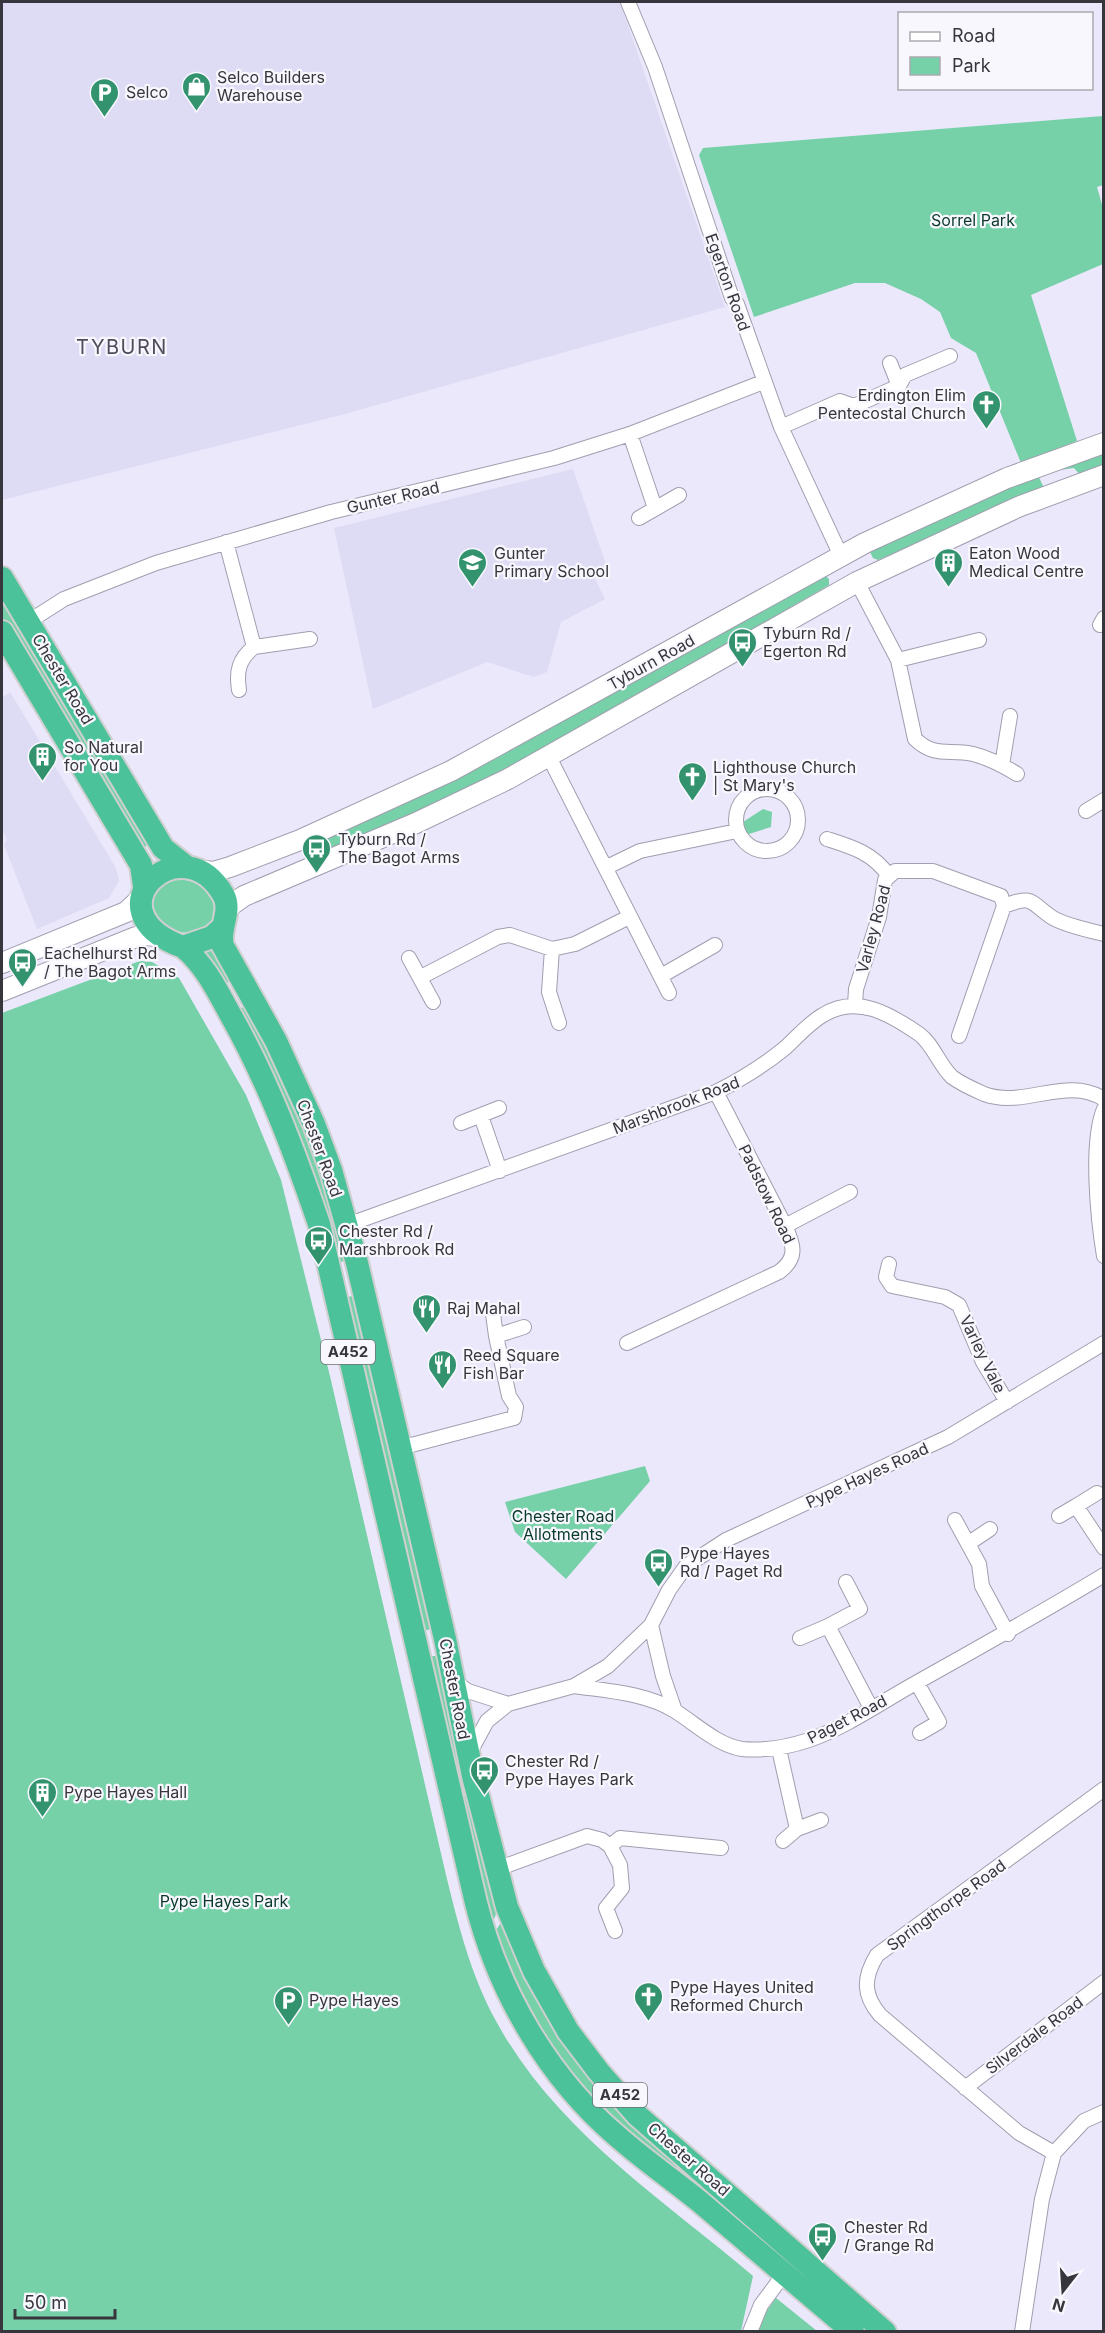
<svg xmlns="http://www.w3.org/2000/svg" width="1105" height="2333" font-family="Inter,sans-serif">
  <rect width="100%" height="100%" fill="#eae8fa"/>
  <!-- built -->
  <path fill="#dedbf4" d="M2,2H620L725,307L341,415L2,500Z
    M573,469L608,570L594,577L605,599L561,622L547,672L534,677L487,662L373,709L334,528Z
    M10,692L116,868L119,881L109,898L37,929L4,845L7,839L2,830V698Z"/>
  <!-- green -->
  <path fill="#76d0a8" d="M1103,116V185L1097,187L1103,208V264L1031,295L1077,441L1021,463L976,353L951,338L940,312L921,299L885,283H855L754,317L699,155L703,148Z
    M1103,449V468L1081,476L1074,468L1060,470L1057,468Z
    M1037,473L1044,488L878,560L873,558L870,552L872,545Z
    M824,574L829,579V585C661,682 494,785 313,858L309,857L306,847Z
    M2,592L151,843L140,850L2,623Z
    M763,809L772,812L771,827L749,834L744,831L743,822Z
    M180,879C193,881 205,885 211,898C231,937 159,950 150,900L163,882Z
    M214,941L233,979L221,986L198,952Z
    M140,961L152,962L179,978L246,1095L281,1180L329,1372L446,1875C458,1924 471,1976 496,2021C555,2130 661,2198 753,2276L741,2331H2V1013Z
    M248,1005L300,1107L348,1260L337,1263L237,1010Z
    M357,1295L434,1628L420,1632L343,1298Z
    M645,1466L650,1481L566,1579L515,1532L505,1502Z
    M431,1656H439L465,1770L453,1773L426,1661Z
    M469,1795L499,1906L493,1922L488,1923L459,1797Z
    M503,1919L535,1993L680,2163L674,2172L618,2127L549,2046L528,2013L494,1934Z
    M776,2298L817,2331L758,2332L765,2313Z"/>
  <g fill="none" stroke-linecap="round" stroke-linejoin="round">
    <defs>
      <path id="minor" d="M628,2L655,67L732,298L737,304L781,427L841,556
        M899,386L905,375L950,356
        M781,427L840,401L854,406L899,386L890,363
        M630,434L655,508
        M639,518L679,495
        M226,542L254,647L310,639
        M857,582L898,660L915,739C936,759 950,748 973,754C989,758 1004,766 1017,774
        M28,622L64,599L156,563L331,512L554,458L630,434L763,382
        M1100,625L1104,618
        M898,660L979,640
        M239,690C236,671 239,659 254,647
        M548,755L669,993
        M1002,765L1010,716
        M736 820a31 31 0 1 1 62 0a31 31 0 1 1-62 0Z
        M1086,811L1104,800
        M827,839C852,847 873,853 888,875
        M607,867L640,851L737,831
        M1004,906C1033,895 1029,901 1050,916C1060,924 1091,931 1104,934
        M409,958L433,1002
        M661,976L715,945
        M421,977L498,937L510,935L552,949
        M855,1005L856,989L879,917L885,880L895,871H933L1001,896L1004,906
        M559,1023L549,992L552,949L575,944L629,917
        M959,1036L1004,906
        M1104,1109C1090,1143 1098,1220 1104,1256
        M481,1116L500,1171
        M461,1123L499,1108
        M347,1225L716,1092C742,1079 763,1066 785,1048C797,1037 809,1023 823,1015C857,994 890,1014 919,1034C933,1044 939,1065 952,1077C960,1083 975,1090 984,1094C1025,1109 1066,1075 1104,1099
        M785,1226L850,1192
        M889,1264L886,1277L892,1286L945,1297L959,1305L983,1362L1007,1402
        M493,1314L496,1336
        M627,1343L779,1272C798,1258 794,1245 785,1226L716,1092
        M400,1448L514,1418L516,1407L509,1396L496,1336L524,1327
        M1076,1506L1097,1493
        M1059,1516L1076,1506L1104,1548
        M955,1520L979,1564L982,1586L1008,1634
        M969,1543L990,1529
        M651,1625L663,1676L675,1711
        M828,1626L860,1609L846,1582
        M800,1638L828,1626L871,1708
        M455,1682L468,1691L508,1704
        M917,1683L939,1722L920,1733
        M574,1686C608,1691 646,1693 675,1711C696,1724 717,1745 742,1749C765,1751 788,1747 809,1740C846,1727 880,1703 914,1684C978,1648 1041,1613 1104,1575
        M779,1749L797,1829L821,1820
        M468,1756L487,1721L508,1704L574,1686L608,1666L651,1625L669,1590L686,1566L726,1540L948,1437L1104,1343
        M783,1841L797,1829
        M610,1846L620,1865L622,1888L606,1908L615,1931
        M497,1869L587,1836L602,1840L610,1846L620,1838L721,1848
        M965,2088L1104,1982
        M1054,2153L1019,2133L880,2015C863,1995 863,1978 877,1955L1104,1789
        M750,2332L761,2305L784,2274
        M1022,2332L1042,2199L1054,2153L1084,2121L1104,2112"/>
      <path id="secondary" d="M197,870L213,872L230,867L300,840L451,771L865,543L1007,478L1104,443
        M227,908L244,896L416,823L508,779L857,582L1018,507L1104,475
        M2,963L126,912L141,898
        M2,991L136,937L148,935L161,937"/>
      <path id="trunk" d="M2,578L163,848L187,867
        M2,632L141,865L144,886
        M222,928L212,937L183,947C85,911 183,821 224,896C232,912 218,929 223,946L276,1041L314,1124L331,1170L357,1263L445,1639L473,1776L507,1907L534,1971L568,2031L599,2072L637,2115L885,2332
        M183,947C204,964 217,990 230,1014C268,1081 294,1151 319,1224L476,1903C498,1991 548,2078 618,2137C644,2160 673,2180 700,2202C751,2245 802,2289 853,2332"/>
    </defs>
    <!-- minor casing -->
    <use href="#minor" stroke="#a09eaf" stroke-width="16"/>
    <!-- secondary casing -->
    <use href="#secondary" stroke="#a09eaf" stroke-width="22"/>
    <!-- trunk casing -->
    <use href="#trunk" stroke="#cfcfd0" stroke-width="26"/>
    <!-- minor -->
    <use href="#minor" stroke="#fff" stroke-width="14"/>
    <!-- secondary -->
    <use href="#secondary" stroke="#fff" stroke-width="20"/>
    <!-- trunk -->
    <use href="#trunk" stroke="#4cc29a" stroke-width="22"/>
  </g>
  <!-- icons -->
  <defs>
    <symbol id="shop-pin" viewBox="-11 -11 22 30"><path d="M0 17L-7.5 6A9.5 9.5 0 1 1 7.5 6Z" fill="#32936e" stroke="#f8f7fe"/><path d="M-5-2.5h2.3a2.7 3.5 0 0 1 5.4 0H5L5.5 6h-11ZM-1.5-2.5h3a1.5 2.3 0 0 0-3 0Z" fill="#fff"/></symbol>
    <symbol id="parking-pin" viewBox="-11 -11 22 30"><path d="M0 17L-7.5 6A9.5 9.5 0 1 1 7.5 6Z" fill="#32936e" stroke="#f8f7fe"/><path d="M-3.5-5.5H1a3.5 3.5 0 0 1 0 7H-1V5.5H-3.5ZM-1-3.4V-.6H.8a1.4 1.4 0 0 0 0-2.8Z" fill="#fff"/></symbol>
    <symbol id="church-pin" viewBox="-11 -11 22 30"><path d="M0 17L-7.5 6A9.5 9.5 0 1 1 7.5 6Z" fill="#32936e" stroke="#f8f7fe"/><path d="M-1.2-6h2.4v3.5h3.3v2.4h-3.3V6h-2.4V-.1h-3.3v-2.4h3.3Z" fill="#fff"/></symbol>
    <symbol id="school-pin" viewBox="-11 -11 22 30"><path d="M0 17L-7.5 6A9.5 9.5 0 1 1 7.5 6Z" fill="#32936e" stroke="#f8f7fe"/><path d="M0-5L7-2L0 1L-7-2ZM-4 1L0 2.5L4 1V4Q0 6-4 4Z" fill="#fff"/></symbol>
    <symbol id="building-pin" viewBox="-11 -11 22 30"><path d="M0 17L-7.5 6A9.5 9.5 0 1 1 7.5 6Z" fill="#32936e" stroke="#f8f7fe"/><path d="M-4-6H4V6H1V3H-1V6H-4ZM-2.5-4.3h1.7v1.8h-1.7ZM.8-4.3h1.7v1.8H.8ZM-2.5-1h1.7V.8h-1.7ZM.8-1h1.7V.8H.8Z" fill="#fff"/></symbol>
    <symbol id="bus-pin" viewBox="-11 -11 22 30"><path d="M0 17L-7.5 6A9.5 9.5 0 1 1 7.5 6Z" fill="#32936e" stroke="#f8f7fe"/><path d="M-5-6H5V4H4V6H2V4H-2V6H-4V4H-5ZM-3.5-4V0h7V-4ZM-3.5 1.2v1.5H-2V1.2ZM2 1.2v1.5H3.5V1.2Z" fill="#fff"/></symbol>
    <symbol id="restaurant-pin" viewBox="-11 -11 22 30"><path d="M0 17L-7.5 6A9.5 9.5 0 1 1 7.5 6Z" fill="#32936e" stroke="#f8f7fe"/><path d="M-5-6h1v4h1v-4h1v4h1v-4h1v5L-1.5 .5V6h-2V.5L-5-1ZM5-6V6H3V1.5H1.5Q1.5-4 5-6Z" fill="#fff"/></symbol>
  </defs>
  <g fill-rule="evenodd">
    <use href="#shop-pin" x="180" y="70" width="33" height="45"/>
    <use href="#parking-pin" x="88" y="76" width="33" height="45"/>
    <use href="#church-pin" x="970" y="388" width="33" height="45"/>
    <use href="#school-pin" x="456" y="546" width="33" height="45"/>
    <use href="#building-pin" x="932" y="546" width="33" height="45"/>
    <use href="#bus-pin" x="726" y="626" width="33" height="45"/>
    <use href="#building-pin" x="26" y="740" width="33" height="45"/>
    <use href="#church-pin" x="676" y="760" width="33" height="45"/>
    <use href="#bus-pin" x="300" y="832" width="33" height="45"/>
    <use href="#bus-pin" x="6" y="946" width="33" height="45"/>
    <use href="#bus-pin" x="302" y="1224" width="33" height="45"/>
    <use href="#restaurant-pin" x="410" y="1292" width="33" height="45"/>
    <use href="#restaurant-pin" x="426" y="1348" width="33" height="45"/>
    <use href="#bus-pin" x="642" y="1546" width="33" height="45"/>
    <use href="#bus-pin" x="468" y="1754" width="33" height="45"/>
    <use href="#building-pin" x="26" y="1776" width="33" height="45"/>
    <use href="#church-pin" x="632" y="1980" width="33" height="45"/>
    <use href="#parking-pin" x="272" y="1984" width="33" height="45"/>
    <use href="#bus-pin" x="806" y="2220" width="33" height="45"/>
  </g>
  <g text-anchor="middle" stroke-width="4.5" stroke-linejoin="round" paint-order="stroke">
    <!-- shield labels -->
    <g fill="#f8f7fe" stroke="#717076" stroke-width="1.5">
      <rect x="321" y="1340" width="54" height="24" rx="4.5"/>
      <rect x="593" y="2083" width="54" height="24" rx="4.5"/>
    </g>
    <g font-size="15" font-weight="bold" fill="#37363c">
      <text x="348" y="1357">A452</text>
      <text x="620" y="2100">A452</text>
    </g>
    <!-- poi labels -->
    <g font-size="16" fill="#37363c" stroke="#f8f7fe" text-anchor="start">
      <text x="217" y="83">Selco Builders<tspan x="217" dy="18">Warehouse</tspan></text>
      <text x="126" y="98">Selco</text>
      <text x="966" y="401" text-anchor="end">Erdington Elim<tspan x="966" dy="18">Pentecostal Church</tspan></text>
      <text x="494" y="559">Gunter<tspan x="494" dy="18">Primary School</tspan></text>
      <text x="969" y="559">Eaton Wood<tspan x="969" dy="18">Medical Centre</tspan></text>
      <text x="763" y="639">Tyburn Rd /<tspan x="763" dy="18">Egerton Rd</tspan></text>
      <text x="64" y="753">So Natural<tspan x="64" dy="18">for You</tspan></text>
      <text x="713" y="773">Lighthouse Church<tspan x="713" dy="18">| St Mary's</tspan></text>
      <text x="338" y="845">Tyburn Rd /<tspan x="338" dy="18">The Bagot Arms</tspan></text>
      <text x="44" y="959">Eachelhurst Rd<tspan x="44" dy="18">/ The Bagot Arms</tspan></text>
      <text x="339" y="1237">Chester Rd /<tspan x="339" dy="18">Marshbrook Rd</tspan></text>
      <text x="447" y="1314">Raj Mahal</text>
      <text x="463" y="1361">Reed Square<tspan x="463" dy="18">Fish Bar</tspan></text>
      <text x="680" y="1559">Pype Hayes<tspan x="680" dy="18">Rd / Paget Rd</tspan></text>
      <text x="505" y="1767">Chester Rd /<tspan x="505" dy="18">Pype Hayes Park</tspan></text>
      <text x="64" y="1798">Pype Hayes Hall</text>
      <text x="670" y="1993">Pype Hayes United<tspan x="670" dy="18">Reformed Church</tspan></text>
      <text x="309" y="2006">Pype Hayes</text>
      <text x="844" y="2233">Chester Rd<tspan x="844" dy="18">/ Grange Rd</tspan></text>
    </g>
    <!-- park labels -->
    <g font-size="16" fill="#093928" stroke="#f8f7fe">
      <text x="973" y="226">Sorrel Park</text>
      <text x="563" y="1522">Chester Road<tspan x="563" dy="18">Allotments</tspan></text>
      <text x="224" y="1907">Pype Hayes Park</text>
    </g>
    <!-- street labels -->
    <g font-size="16" fill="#37363c" stroke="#f8f7fe">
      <text transform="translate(728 282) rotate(70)" y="6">Egerton Road</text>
      <text transform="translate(393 497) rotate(-13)" y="6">Gunter Road</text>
      <text transform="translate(651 662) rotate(-29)" y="6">Tyburn Road</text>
      <text transform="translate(63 679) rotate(59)" y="6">Chester Road</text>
      <text transform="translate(873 929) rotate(-75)" y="6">Varley Road</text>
      <text transform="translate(676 1105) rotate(-21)" y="6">Marshbrook Road</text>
      <text transform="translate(320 1148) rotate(70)" y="6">Chester Road</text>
      <text transform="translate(767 1194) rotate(64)" y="6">Padstow Road</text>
      <text transform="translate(983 1354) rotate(64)" y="6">Varley Vale</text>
      <text transform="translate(867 1475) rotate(-25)" y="6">Pype Hayes Road</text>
      <text transform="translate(455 1689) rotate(79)" y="6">Chester Road</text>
      <text transform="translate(847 1719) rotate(-27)" y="6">Paget Road</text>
      <text transform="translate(946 1905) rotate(-36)" y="6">Springthorpe Road</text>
      <text transform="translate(1034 2035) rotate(-37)" y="6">Silverdale Road</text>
      <text transform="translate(689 2159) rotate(41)" y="6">Chester Road</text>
    </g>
    <!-- quarter labels -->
    <g font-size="20" letter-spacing="1.5" fill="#4f4d5c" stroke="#f8f7fe">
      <text x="122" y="354">TYBURN</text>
    </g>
  </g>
  <!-- border -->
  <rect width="1105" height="2333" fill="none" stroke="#37363c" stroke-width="6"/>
  <!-- legend -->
  <rect x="898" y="12" width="195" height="78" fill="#f8f7fe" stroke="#abaab0" stroke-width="1.5"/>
  <rect x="910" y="32" width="30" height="9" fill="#ffffff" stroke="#abaab0" stroke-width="1.5"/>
  <text x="952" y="42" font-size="18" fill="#37363c">Road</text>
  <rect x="910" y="57" width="30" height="18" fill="#76d0a8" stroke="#abaab0" stroke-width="1.5"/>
  <text x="952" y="72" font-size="18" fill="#37363c">Park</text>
  <!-- north arrow -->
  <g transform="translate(1063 2291) rotate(197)" stroke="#f8f7fe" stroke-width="4.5" paint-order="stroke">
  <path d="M0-4.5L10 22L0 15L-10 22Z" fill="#37363c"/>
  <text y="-9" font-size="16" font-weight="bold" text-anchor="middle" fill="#37363c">N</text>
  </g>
  <!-- scale -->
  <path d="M15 2309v9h100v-9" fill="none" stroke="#37363c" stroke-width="3"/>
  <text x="24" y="2309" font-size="18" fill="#37363c" stroke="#f8f7fe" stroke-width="4.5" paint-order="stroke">50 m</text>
</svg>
